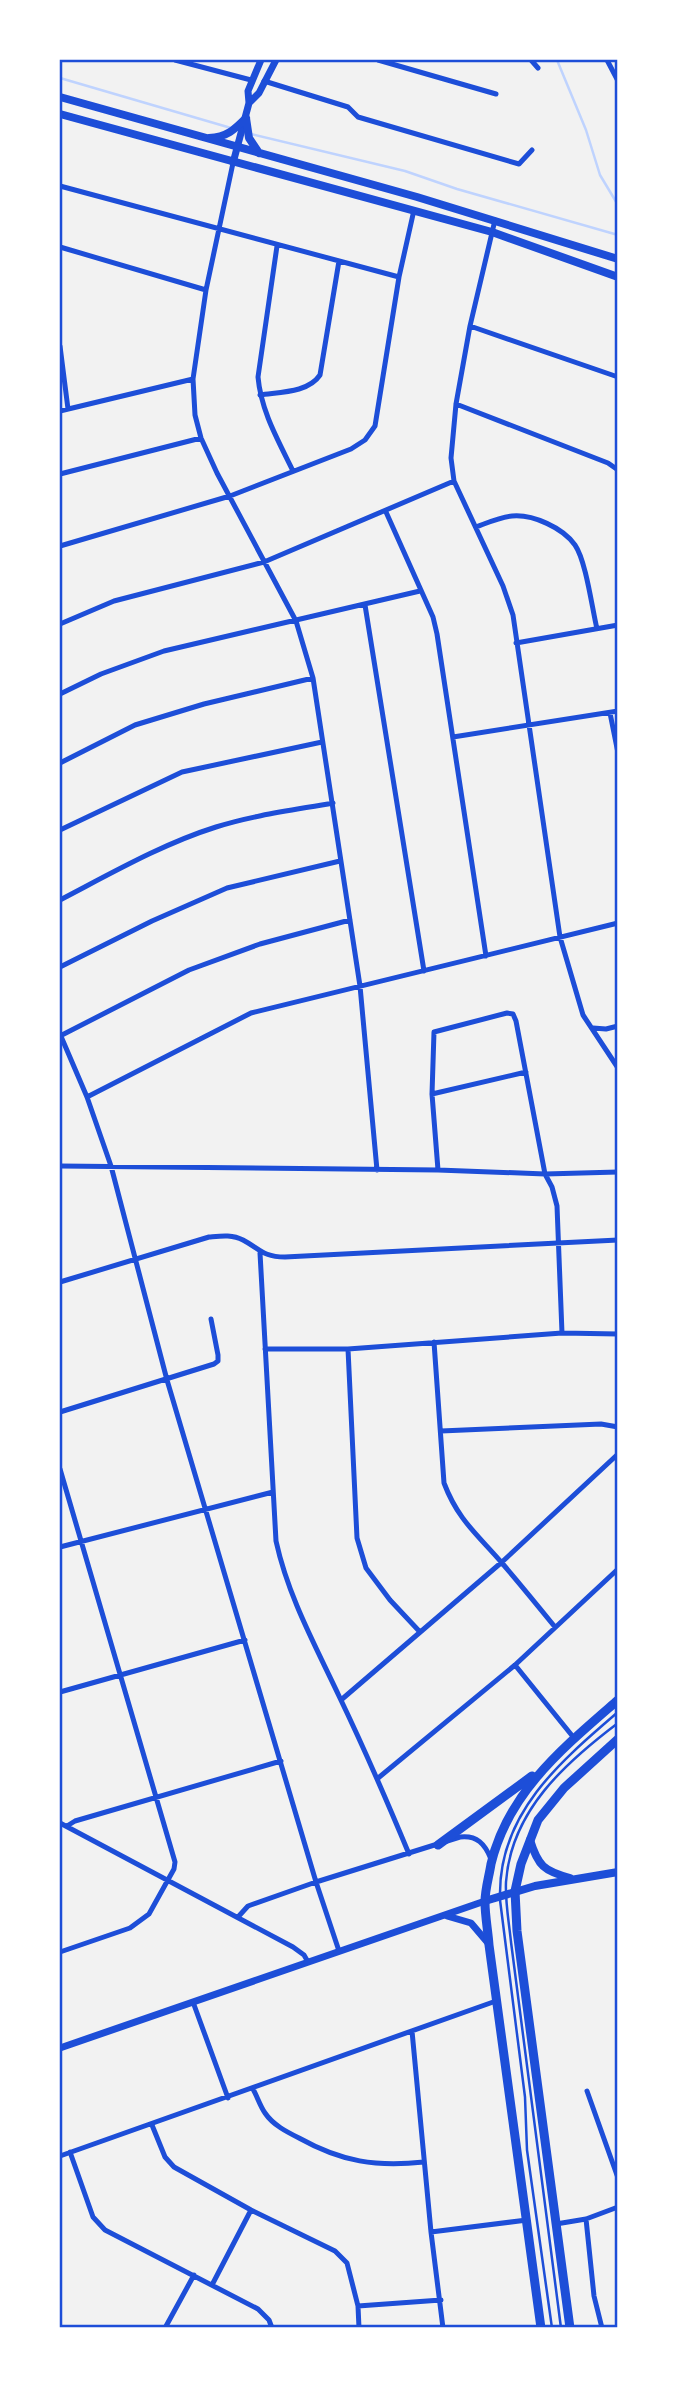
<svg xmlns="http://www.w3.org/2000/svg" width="677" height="2387" font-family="'Sofia Sans Condensed',sans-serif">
  <rect width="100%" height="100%" fill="#f2f2f2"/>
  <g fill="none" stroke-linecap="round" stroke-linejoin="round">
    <!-- stream -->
    <path stroke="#bfd3fe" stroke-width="2.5" d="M557,60L586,130L600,175L618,205
      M60,78L231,128
      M251,134L405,171L457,189L618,235"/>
    <!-- service -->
    <path stroke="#1d4ed8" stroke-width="2.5" d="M500,1893C500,1812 561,1761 618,1712
      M500,1900L525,2097L527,2150L552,2328
      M561,2328L511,1942C509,1922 505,1902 506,1882C511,1811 565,1763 618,1723"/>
    <!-- minor -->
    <path stroke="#1d4ed8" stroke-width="5" d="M175,60L251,80
      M378,60L496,94
      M531,60L538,68
      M607,60L618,81
      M264,81L348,107L358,117L519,164L532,150
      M233,163L206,290L193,379L195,415L201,438L217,473L296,621L313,678L360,986L377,1170
      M60,186L399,277
      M495,220L470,326L456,404L451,458L454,481L503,586L513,615L560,937L583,1015L618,1068
      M277,246L258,377C261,411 278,440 293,471
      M60,247L206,290
      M470,326L618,377
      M60,346L68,409
      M260,395C279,392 308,393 320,375L339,261
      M456,404L608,463L618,470
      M60,411L193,379
      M60,474L201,438
      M386,512L433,617L437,634L486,956
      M476,527C487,523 500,517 512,516C533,514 563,528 575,545C586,561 592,608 597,629
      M60,546L230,496L351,449L365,440L375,426L399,277L414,210
      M365,605L424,971
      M60,624L114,601L264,562L454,481
      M516,643L618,625
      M60,694L101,674L164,651L420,591
      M610,713L618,753
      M453,737L618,711
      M60,763L135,725L204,704L313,678
      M60,830L182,772L322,742
      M60,900C110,874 162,844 216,827C254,815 294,810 333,803
      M60,967L152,921L227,888L340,861
      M593,1028L606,1029L618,1026
      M60,1034L87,1097L111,1166L167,1380L316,1882L339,1951
      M60,1036L189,970L260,944L350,920
      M432,1094L526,1072
      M87,1097L251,1013L618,923
      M60,1166L438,1170L545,1174L618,1172
      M438,1170L432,1094L434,1032L507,1013L513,1014L516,1021L545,1174L552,1187L557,1206L562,1333
      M260,1253L276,1541C288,1596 315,1645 339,1696C364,1748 387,1801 409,1854
      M60,1282L209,1237C220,1236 232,1234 243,1240C260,1249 263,1257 285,1257L618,1240
      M434,1342L444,1483C458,1520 477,1534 502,1563C520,1584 538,1606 555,1627
      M265,1349H348L562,1333L618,1334
      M348,1349L357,1538L366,1568L390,1600L420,1632
      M60,1412L214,1364L218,1361V1355L211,1319
      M441,1431L601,1424L618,1427
      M60,1469L175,1862L174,1869L149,1914L130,1928L60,1952
      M60,1547L273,1492
      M515,1665L574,1738
      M60,1692L245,1640
      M341,1700L502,1562L618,1454
      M377,1779L515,1665L618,1569
      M60,1823L293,1947L304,1955L308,1962
      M67,1826L75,1821L281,1761
      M238,1917L248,1906L316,1882L460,1837C477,1835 485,1844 491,1859
      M193,2002L228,2098
      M412,2031L431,2232L443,2328
      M253,2089C257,2096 260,2106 265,2113C273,2125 287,2132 299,2138C342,2162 376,2167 424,2162
      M587,2091L618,2178
      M152,2125L165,2157L174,2167L251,2210L335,2251L347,2263L358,2306L359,2328
      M70,2152L93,2217L105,2230L258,2309L269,2320L272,2328
      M60,2156L496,2001
      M586,2219L594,2296L602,2328
      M556,2224L586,2219L618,2207
      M431,2232L527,2220
      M212,2285L251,2210
      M358,2306L441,2300
      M165,2328L194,2275"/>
    <!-- tertiary -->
    <path stroke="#1d4ed8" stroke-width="7" d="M249,103L259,93L276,60
      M233,163L249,103L248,91L261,60
      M447,1916L471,1923L488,1943
      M60,2048L485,1901"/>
    <!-- secondary -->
    <path stroke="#1d4ed8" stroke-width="8" d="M60,97L417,197L618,259
      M60,114L492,232L618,277
      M246,118L249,138L259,153
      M209,138C227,137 234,130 246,118
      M530,1840C538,1866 544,1871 570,1878
      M485,1901L535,1886L618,1872"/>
    <!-- primary -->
    <path stroke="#1d4ed8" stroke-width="9" d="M438,1845L532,1776
      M541,2328L489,1945C488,1931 485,1916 485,1902C485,1889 489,1877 491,1864C508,1792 564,1747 618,1700
      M570,2328L517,1931L515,1891L521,1864L538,1820L564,1788L618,1739"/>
  </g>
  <!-- border -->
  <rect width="677" height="2387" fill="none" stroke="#ffffff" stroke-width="122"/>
  <rect x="61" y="61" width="555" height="2265" fill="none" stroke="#1d4ed8" stroke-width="2.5"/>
</svg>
